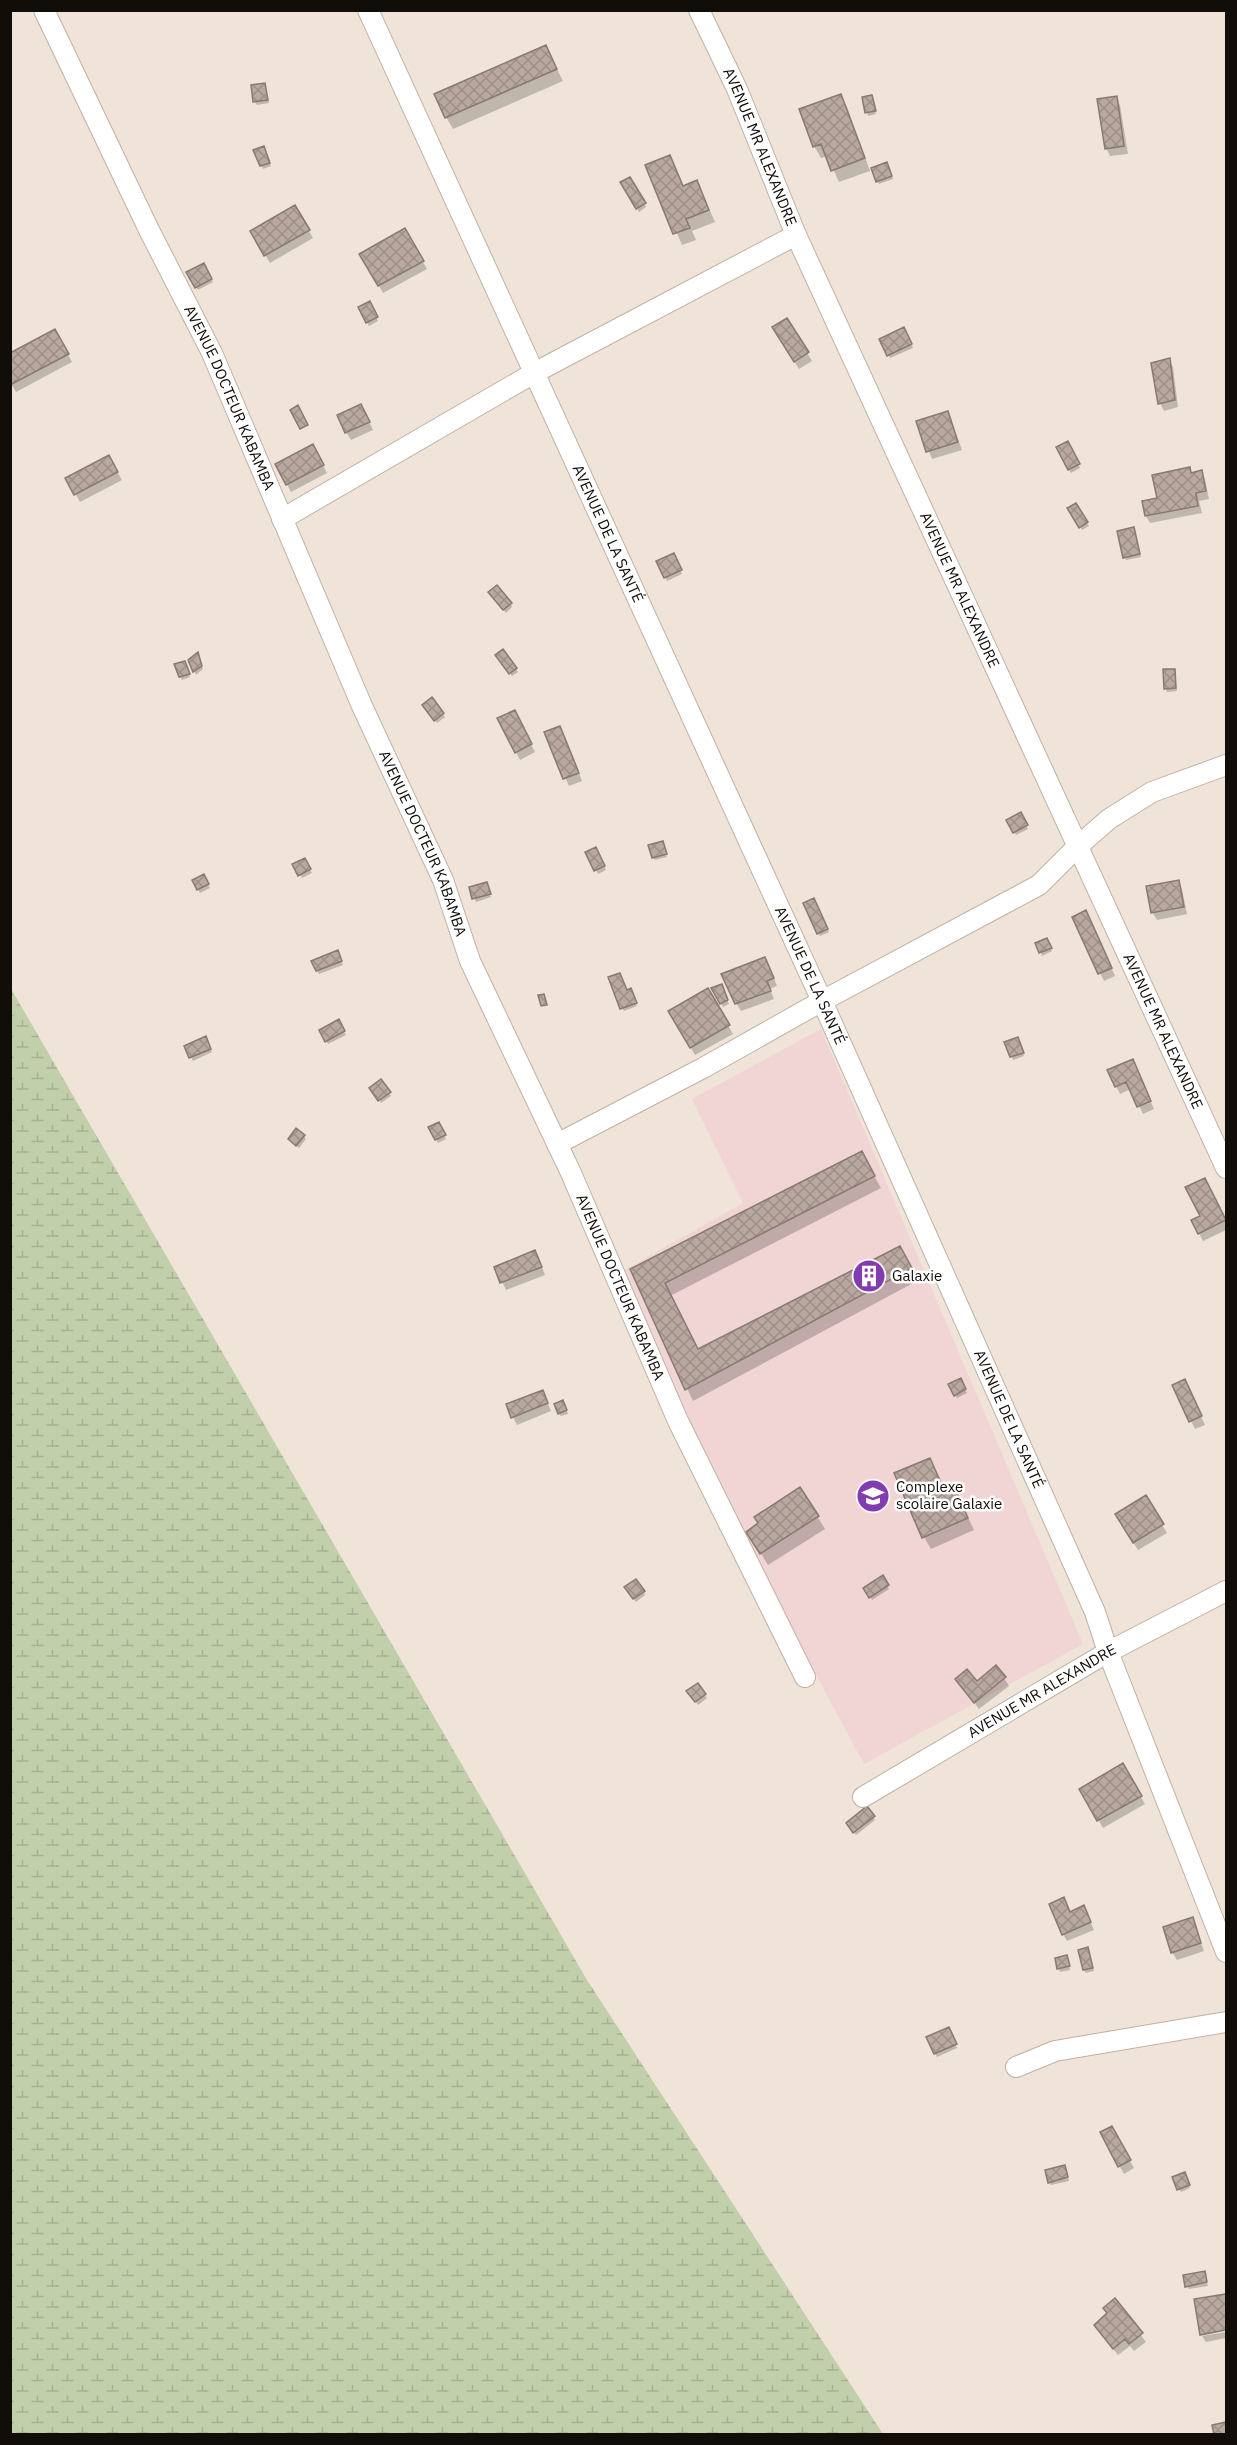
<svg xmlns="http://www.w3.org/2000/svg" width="1237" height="2445" font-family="'IBM Plex Sans',sans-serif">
  <defs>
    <pattern id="wetland-marsh" width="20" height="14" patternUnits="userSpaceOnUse" patternTransform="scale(1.5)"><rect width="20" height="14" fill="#c1d0ab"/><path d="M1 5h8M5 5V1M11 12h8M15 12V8" fill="none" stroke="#a5b192"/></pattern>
    <pattern id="building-cross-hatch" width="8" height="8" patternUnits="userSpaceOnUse" patternTransform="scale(1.5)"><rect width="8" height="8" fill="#b8a8a0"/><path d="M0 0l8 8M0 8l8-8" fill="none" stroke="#9d8f88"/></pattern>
  </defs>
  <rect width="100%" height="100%" fill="#efe4d7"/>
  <!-- education -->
  <path fill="#f0d5d4" d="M821,1029L1083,1644L864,1764L779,1606L672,1386L624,1270L743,1203L692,1099Z"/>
  <!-- wetland -->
  <path fill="url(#wetland-marsh)" d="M10,987L587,1980L883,2434H11Z"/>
  <!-- shadow -->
  <path fill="#0003" d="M546,47L563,81L453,129L446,117Z
    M265,85L269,103L257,105L255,102Z
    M840,95L847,107L870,171L839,182L827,156L821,158L814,146Z
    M1116,98L1120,105L1128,154L1110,156L1106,148Z
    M873,100L876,114L868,116L867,112Z
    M255,151L265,152L271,166L263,169Z
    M670,156L684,187L697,182L715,222L692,231L696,240L682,245L647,165Z
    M889,167L893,179L879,184L877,181Z
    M630,179L646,207L639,212L622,183Z
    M295,207L313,238L270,263L252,232Z
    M405,230L427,269L383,293L361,254Z
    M203,265L213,282L198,290L188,272Z
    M369,303L378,321L369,326L360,308Z
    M787,320L812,361L799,369L774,328Z
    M904,329L913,348L890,358L881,340Z
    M55,331L72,362L16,392L10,382Z
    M1169,360L1173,367L1178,407L1164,411L1160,403Z
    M365,413L373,430L351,440L346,432Z
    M948,413L962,450L932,459L918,422Z
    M1068,443L1080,468L1071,473L1058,448Z
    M313,446L327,473L291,492L277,465Z
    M109,457L122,480L80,502L67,478Z
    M1190,469L1193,474L1201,472L1205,480L1209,499L1199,501L1202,513L1150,523L1146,516L1159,499Z
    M1076,505L1089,526L1082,530L1069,508Z
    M1135,532L1141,557L1126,560L1125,557Z
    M673,555L682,574L667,581L658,562Z
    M492,596L511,604L512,607L506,613Z
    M198,655L203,669L196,675L190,661Z
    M499,658L516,668L518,672L512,676Z
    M186,666L190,677L182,680L180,677Z
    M1174,670L1177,691L1167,692L1165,688Z
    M432,699L445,717L437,723L425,708Z
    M518,719L535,752L520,760L516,752Z
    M546,733L564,735L582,781L569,786Z
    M1020,814L1028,829L1016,835L1008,820Z
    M664,846L667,857L655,860L653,857Z
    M595,849L606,870L598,874L587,853Z
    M304,860L312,873L302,878L294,865Z
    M204,876L210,888L200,893L194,881Z
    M1178,881L1182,889L1187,914L1157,920L1152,912Z
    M488,887L491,897L476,902L471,888Z
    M815,903L829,932L820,936L818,933Z
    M1074,918L1090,920L1115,976L1104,981Z
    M1047,940L1052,951L1042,956L1041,952Z
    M339,956L343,965L319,974L317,971Z
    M769,966L777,986L770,989L774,999L741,1011L736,1003Z
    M713,989H723L729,1004L723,1007Z
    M708,990L733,1034L695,1055L670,1011Z
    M627,991L632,993L637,1006L624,1011L622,1008Z
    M338,1021L346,1035L328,1044L321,1031Z
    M207,1041L212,1052L193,1061L186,1047Z
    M1019,1042L1024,1056L1013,1060L1006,1043Z
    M1136,1068L1154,1109L1143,1114L1131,1089L1120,1094L1116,1086Z
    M371,1088L389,1093L391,1096L381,1103Z
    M438,1124L446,1139L438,1143L430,1128Z
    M304,1136L306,1139L299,1148L289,1139Z
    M868,1165L881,1188L670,1296L698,1350L907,1260L917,1281L693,1401L632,1270Z
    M1209,1187L1226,1223V1230L1203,1241L1199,1233Z
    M539,1260L545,1275L506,1290L496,1268Z
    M960,1380L967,1393L957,1398L950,1385Z
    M1174,1386L1188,1389L1205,1425L1195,1429Z
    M546,1399L551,1411L517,1425L513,1417Z
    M565,1405L568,1414L561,1416L559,1413Z
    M930,1459L947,1495L956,1492L974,1530L931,1549L924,1537Z
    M800,1489L825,1529L768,1565L755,1544Z
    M1146,1497L1167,1533L1138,1550L1117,1515Z
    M882,1577L889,1589L872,1600L865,1588Z
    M628,1591H644L645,1595L636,1602Z
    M1004,1678L1009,1686L979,1709L957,1680L976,1683Z
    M697,1685L707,1698L698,1705L690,1694Z
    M1122,1765L1145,1804L1103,1828L1081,1789Z
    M873,1817L875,1820L856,1835L849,1826Z
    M1084,1907L1094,1930L1067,1941L1063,1934L1070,1913Z
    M1192,1919L1204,1951L1177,1960L1172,1952Z
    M1088,1949L1094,1971L1086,1973L1084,1970Z
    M1056,1960H1068L1070,1970L1060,1972Z
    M951,2032L957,2048L937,2057L935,2053Z
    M1111,2128L1134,2168L1124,2174L1102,2133Z
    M1065,2167L1069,2181L1051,2185L1049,2182Z
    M1186,2177L1190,2188L1181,2192L1179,2189Z
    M1204,2273L1208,2286L1189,2289L1187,2286Z
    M1115,2300L1146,2342L1134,2351L1130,2346L1118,2355L1100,2333Z
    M1226,2332V2338L1206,2342L1202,2336Z"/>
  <!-- building -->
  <path fill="url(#building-cross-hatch)" stroke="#887971" stroke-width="1.5" d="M546,45L557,69L445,118L434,94Z
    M265,83L268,100L253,102L251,85Z
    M841,94L865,158L831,171L821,144L813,147L799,109Z
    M872,95L876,111L865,113L862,97Z
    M1117,96L1124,146L1105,149L1097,99Z
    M264,146L270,163L260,166L253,150Z
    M670,155L683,186L697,180L709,210L686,219L690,228L673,234L645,165Z
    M887,162L892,176L876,182L871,168Z
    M630,177L646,203L636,209L620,182Z
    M295,205L310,230L264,256L250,231Z
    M405,228L424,261L378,286L359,254Z
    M204,263L212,279L195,288L186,272Z
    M370,301L378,317L366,323L358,307Z
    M787,318L809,352L794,362L772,327Z
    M904,327L912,344L887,356L879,339Z
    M55,329L69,354L10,385V353Z
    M1170,358L1175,400L1158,404L1151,363Z
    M361,404L370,422L345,433L337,415Z
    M298,405L308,425L300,429L290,410Z
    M948,411L958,442L926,452L916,421Z
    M1068,441L1080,464L1068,470L1056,447Z
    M313,444L324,465L286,485L275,464Z
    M109,455L118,472L74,495L65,478Z
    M1190,467L1191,473L1202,470L1206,491L1196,493L1198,506L1145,516L1142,501L1157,498L1152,475Z
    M1076,503L1088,522L1079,528L1067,508Z
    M1134,527L1140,554L1123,558L1117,531Z
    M674,553L682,570L664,578L656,561Z
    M497,585L512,603L503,610L488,592Z
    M503,649L517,668L509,674L495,655Z
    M198,652L202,666L193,672L188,660Z
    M185,661L190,674L179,677L174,664Z
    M1163,669H1175L1176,688L1164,689Z
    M432,697L444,713L434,721L422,705Z
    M515,710L532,744L515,753L497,718Z
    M560,726L579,773L563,779L544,732Z
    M1021,812L1028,825L1013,833L1006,820Z
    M663,841L667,854L652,858L648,845Z
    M596,847L605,866L594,871L585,852Z
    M305,858L311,869L298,876L292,864Z
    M204,874L209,884L197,890L192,880Z
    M1179,880L1184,907L1151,913L1146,886Z
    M487,882L491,894L472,899L469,887Z
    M814,898L828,929L817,934L803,903Z
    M1086,910L1112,968L1098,974L1072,917Z
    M1047,938L1052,948L1039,953L1035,943Z
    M338,950L342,961L316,971L311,961Z
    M765,957L774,978L767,981L771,991L735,1004L721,974Z
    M620,973L627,990L631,988L637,1003L620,1009L608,977Z
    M722,984L728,1000L720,1004L711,988Z
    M708,988L730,1025L690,1048L668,1011Z
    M544,994L547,1005L541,1006L538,995Z
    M339,1019L345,1031L325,1042L319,1030Z
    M206,1036L211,1049L189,1058L184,1046Z
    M1018,1037L1024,1053L1010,1057L1004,1042Z
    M1133,1059L1151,1101L1137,1107L1126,1082L1115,1087L1107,1070Z
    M381,1079L391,1092L378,1101L369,1088Z
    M439,1122L446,1135L435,1140L428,1127Z
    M296,1128L305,1135L296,1146L288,1139Z
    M862,1151L875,1176L665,1283L698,1349L900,1246L912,1268L685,1390L630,1269Z
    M1205,1178L1226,1220L1198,1234L1191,1220L1200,1216L1185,1187Z
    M535,1250L542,1267L500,1283L494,1267Z
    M961,1378L966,1389L954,1396L948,1384Z
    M1185,1379L1202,1416L1189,1422L1172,1385Z
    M543,1390L548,1403L511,1418L506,1404Z
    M563,1400L567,1410L558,1414L554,1404Z
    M930,1458L946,1494L956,1490L968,1518L922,1538L894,1473Z
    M800,1487L819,1516L760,1554L746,1532L758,1523L754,1517Z
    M1146,1495L1164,1524L1133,1543L1115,1514Z
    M883,1575L889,1585L869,1598L863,1588Z
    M636,1579L645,1591L633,1599L624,1587Z
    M996,1665L1006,1677L974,1703L955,1679L967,1669L977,1681Z
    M698,1683L706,1694L695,1702L686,1691Z
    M1123,1763L1142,1796L1097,1821L1079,1789Z
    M867,1806L875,1816L853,1833L846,1823Z
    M1064,1897L1070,1912L1084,1905L1091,1922L1062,1935L1049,1904Z
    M1193,1917L1201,1943L1171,1953L1163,1927Z
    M1088,1947L1093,1968L1083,1970L1078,1950Z
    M1067,1955L1070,1966L1057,1969L1055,1958Z
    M949,2027L957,2044L934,2054L926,2037Z
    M1112,2126L1131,2160L1118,2167L1100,2132Z
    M1065,2165L1068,2177L1048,2183L1045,2170Z
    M1185,2172L1190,2185L1177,2190L1172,2177Z
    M1205,2271L1207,2282L1185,2287L1183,2275Z
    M1226,2294V2330L1200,2335L1194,2299Z
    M1115,2298L1143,2333L1129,2344L1125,2339L1113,2349L1094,2325L1107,2313L1103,2308Z
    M1226,2422V2434H1214L1212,2425Z"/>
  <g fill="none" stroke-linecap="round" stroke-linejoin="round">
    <defs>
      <g id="minor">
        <path id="s1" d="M44,10L149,230L212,353L362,706L443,880L470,961L571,1173L678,1421L805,1677"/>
        <path id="s2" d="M368,10L822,1001L1095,1612L1108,1652L1226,1952"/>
        <path id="s3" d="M699,10L737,89L796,235L1226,1168"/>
        <path d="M282,519L534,373L796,235"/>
        <path d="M557,1144L703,1068L822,1001L1039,885L1077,847L1109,819L1152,792L1226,765"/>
        <path id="s4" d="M863,1797L1108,1652L1226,1591"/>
        <path d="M1016,2067L1055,2051L1226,2022"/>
      </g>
    </defs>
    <!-- minor casing -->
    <use href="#minor" stroke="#bdb2a5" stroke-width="22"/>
    <!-- minor -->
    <use href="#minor" stroke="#fff" stroke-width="20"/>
  </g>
  <!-- icons -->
  <defs>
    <symbol id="building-disc" viewBox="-11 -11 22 22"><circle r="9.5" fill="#823cb0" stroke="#fff"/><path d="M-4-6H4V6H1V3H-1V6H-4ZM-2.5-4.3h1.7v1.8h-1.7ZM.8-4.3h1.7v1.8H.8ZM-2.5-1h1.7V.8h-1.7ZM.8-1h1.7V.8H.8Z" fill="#fff"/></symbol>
    <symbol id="school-disc" viewBox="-11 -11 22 22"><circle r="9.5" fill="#823cb0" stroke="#fff"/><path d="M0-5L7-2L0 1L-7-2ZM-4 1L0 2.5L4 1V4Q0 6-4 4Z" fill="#fff"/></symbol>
  </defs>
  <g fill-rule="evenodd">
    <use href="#building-disc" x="850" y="1257" width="38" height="38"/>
    <use href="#school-disc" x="854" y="1477" width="38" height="38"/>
  </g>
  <g text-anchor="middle" stroke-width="5" stroke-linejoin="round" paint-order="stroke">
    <!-- street labels -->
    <g font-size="15" fill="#110d09" stroke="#fff">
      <text dy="5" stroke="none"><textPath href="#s3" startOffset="150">AVENUE MR ALEXANDRE</textPath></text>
      <text dy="5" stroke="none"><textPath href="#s1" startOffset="430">AVENUE DOCTEUR KABAMBA</textPath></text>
      <text dy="5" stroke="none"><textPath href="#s2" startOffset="576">AVENUE DE LA SANTÉ</textPath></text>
      <text dy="5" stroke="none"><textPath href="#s3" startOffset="636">AVENUE MR ALEXANDRE</textPath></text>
      <text dy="5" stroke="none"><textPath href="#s1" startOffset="916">AVENUE DOCTEUR KABAMBA</textPath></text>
      <text dy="5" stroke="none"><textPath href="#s2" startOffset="1062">AVENUE DE LA SANTÉ</textPath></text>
      <text dy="5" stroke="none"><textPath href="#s3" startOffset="1122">AVENUE MR ALEXANDRE</textPath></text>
      <text dy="5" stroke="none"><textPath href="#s1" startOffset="1402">AVENUE DOCTEUR KABAMBA</textPath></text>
      <text dy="5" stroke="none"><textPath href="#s2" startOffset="1548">AVENUE DE LA SANTÉ</textPath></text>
      <text dy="5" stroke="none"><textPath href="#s4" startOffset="208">AVENUE MR ALEXANDRE</textPath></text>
    </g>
    <!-- poi labels -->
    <g font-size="15" fill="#110d09" stroke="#fff" text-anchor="start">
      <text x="892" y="1281">Galaxie</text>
      <text x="896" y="1492">Complexe<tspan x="896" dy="17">scolaire Galaxie</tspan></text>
    </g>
  </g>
  <!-- border -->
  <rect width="1237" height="2445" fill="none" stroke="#110d09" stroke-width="24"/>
</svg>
